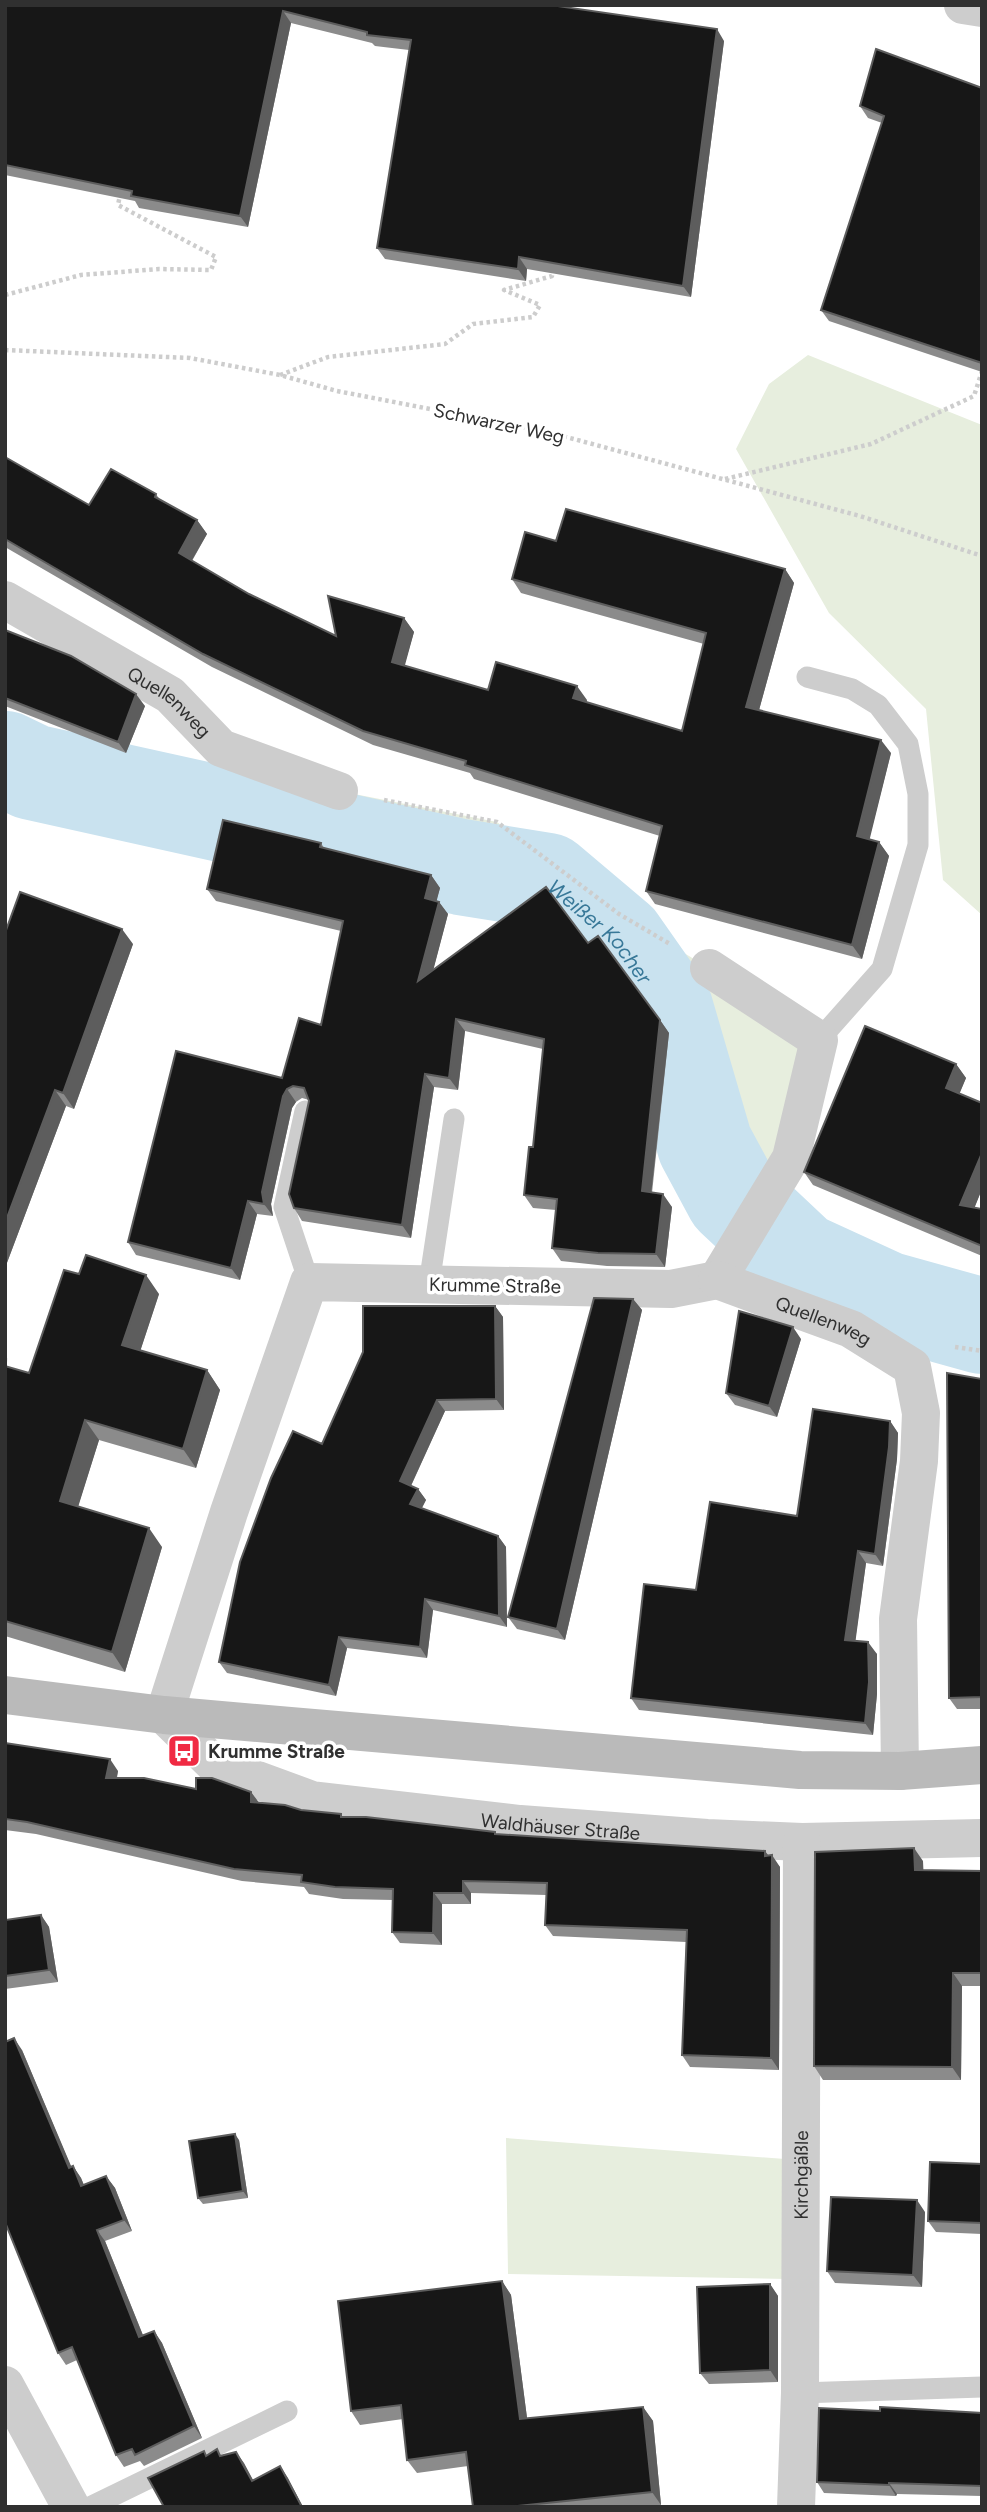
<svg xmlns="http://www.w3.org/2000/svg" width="987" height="2512" font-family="Figtree,sans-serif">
  <rect width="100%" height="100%" fill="#fff"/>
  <!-- green -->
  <path fill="#e7eede" d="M808,355L982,425V915L943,880L926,709L829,613L736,449L769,384Z
    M339,791L497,822L619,914L709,968L819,1040L753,1216L733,1197L705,1145L665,1008L618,941L547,881L461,867L331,838Z
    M506,2138L785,2159L787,2279L508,2274Z"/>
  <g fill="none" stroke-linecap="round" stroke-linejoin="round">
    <!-- river -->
    <path stroke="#c9e2ef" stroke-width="96" id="s1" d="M5,759L32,772L461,867L547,881L618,941L665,1008L705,1145L733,1197L800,1260L885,1299L982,1326"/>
    <!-- path -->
    <path stroke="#cdcdcd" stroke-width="4.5" stroke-dasharray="3.5 3.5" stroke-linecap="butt" d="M5,295L81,275L159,269L211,270L216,257L118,205L120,195
      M5,350L190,358L280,375L337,391L544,431L860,516L982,556
      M280,375L328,357L445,344L473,324L533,317L540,305L504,290L552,276L553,269
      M725,479L871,444L974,396L982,371
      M384,800L497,822L619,914L670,944
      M955,1347L982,1351
      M5,1358V1363"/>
    <!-- lane -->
    <path stroke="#cdcdcd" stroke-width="21" d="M807,677L852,689L878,705L908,744L918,794V845L882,969L819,1040
      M305,1111L284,1207L309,1282
      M429,1284L454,1119
      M800,2393L982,2387
      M90,2507L287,2411"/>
    <!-- street -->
    <g stroke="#cdcdcd" stroke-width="38">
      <path d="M963,5L982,8"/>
      <path id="s2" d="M5,600L170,695L221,748L339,791"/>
      <path d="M709,968L819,1040L791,1158L717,1280"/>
      <path id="s3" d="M717,1280L671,1289L309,1282L229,1512L164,1715L214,1764L312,1800L520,1824L707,1838L802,1842L982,1838"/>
      <path id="s4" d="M717,1280L851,1329L912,1367L921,1413L919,1461L898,1619L900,1771"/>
      <path d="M5,2385L71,2507"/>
      <path id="s5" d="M796,2507L800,2393L802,1842"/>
    </g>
    <!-- secondary -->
    <path stroke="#bababa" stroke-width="38" d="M5,1695L164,1715L800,1770L900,1771L982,1765"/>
  </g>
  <!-- wall -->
  <path fill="#8b8b8b" d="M5,5H559L560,7L724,41L691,297L527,269L526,281L385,259L377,248L409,50L375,46L372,43L291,23L248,227L139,208L135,201L5,175Z
    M982,88V372L829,321L821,310L882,123L868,118L860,106Z
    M5,457L89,505L156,494L160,500L197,520L207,534L192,561L249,594L336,636L404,618L414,632L404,666L488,690L587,700L586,702L682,731L704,644L521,593L512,579L556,541L785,569L794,583L759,710L891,753L869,839L879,842L889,856L862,959L655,904L646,891L660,836L474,779L470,773L373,745L212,667L5,547Z
    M5,630L145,706L126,753L5,706Z
    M321,843L324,848L431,875L440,888L436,901L439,902L448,914L433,970L588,943L660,1020L669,1033L652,1193L672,1207L665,1267L607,1266L561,1261L552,1248L556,1210L533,1208L524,1195L533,1147L543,1049L465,1031L458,1090L434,1087L411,1238L302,1221L294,1208L309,1100L302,1098L296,1102L292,1108L271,1204L273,1216L257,1214L240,1280L136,1255L128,1242L282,1078L321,1025L341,931L216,901L207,889Z
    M5,933L133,944L74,1109L66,1106L5,1268Z
    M956,1064L966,1078L959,1094L982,1103V1189L974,1208L982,1209V1256L813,1185L804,1172Z
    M79,1274L159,1294L140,1351L207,1370L220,1390L196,1468L99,1440L78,1506L162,1547L125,1672L5,1636V1366L29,1373Z
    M633,1299L642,1310L565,1640L517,1629L508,1617Z
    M495,1306L503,1317L504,1410L445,1411L411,1486L418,1489L426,1500L422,1508L498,1536L506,1547L507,1627L433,1610L427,1658L347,1648L336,1696L227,1673L219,1662L322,1444L363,1352Z
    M801,1339L777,1417L735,1405L726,1393Z
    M982,1379V1709H957L949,1698Z
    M890,1421L898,1433L897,1459L883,1566L866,1563L855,1641L877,1654V1694L873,1735L639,1710L631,1698L696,1590L797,1516Z
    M5,1743L118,1771L117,1778L196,1789L251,1792L258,1802L342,1817L495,1832L497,1835L769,1856L780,1867L779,2070L690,2067L682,2055L686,1942L553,1936L545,1925L546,1895L471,1893V1904H442V1945L400,1943L392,1932L393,1900L343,1899L309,1894L304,1887L242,1881L36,1834L5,1830Z
    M923,1861V1870L982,1871V1986H962L961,2080H823L814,2066Z
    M41,1915L49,1927L58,1982L5,1989V1920Z
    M22,2050L71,2167L73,2166L81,2178L84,2185L106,2176L115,2188L132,2231L105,2241L143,2335L154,2331L162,2343L202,2438L144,2466L140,2461L124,2467L116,2455L77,2360L66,2365L58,2353Z
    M239,2140L248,2198L203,2204L198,2198Z
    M982,2164V2234L936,2232L928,2221Z
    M925,2212L922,2287L835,2283L827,2271Z
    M502,2281L511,2295L527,2418L643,2407L653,2421L661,2505L646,2507H473L468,2466L417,2473L407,2460L403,2419L360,2425L351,2411Z
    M770,2284L778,2296V2382L709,2384L700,2373Z
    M880,2411L982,2413V2496L897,2494L896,2496L824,2493L817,2482Z"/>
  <!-- shaded-wall -->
  <path fill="#5d5d5d" d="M283,11L291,23L248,227L240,216Z
    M717,29L724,41L691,297L683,286Z
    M519,257L527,269L526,281L518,269Z
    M197,520L207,534L188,567L179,553Z
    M785,569L794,583L756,721L746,707Z
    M404,618L414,632L402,676L392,662Z
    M577,686L587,700L583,712L573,698Z
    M136,694L145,706L126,753L118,742Z
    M881,740L891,753L867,850L857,836Z
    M879,842L889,856L862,959L852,945Z
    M431,875L440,888L434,911L425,898Z
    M439,902L448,914L427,994L418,981Z
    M122,929L133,944L74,1109L63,1093Z
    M456,1019L465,1031L458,1090L449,1078Z
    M660,1020L669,1033L650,1204L642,1191Z
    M956,1064L966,1078L956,1102L946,1088Z
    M425,1074L434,1087L411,1238L402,1225Z
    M287,1089L296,1102L292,1108L271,1204L273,1216L264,1204L262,1192L283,1096Z
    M55,1090L66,1106L5,1268V1223Z
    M982,1153V1189L970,1219L960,1205Z
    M663,1194L672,1207L665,1267L656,1254Z
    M248,1201L257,1214L240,1280L231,1268Z
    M146,1275L159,1294L136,1364L122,1345Z
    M633,1299L642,1310L565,1640L557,1629Z
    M495,1306L503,1317L504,1410L496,1399Z
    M793,1327L801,1339L777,1417L769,1406Z
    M207,1370L220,1390L196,1468L183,1449Z
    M437,1400L445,1411L408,1492L400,1481Z
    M85,1420L99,1440L74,1520L60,1501Z
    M890,1421L898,1433L897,1459L883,1566L875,1554Z
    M418,1489L426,1500L418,1515L410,1504Z
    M149,1528L162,1547L125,1672L112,1652Z
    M498,1536L506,1547L507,1627L499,1616Z
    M858,1551L866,1563L854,1652L845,1640Z
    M425,1599L433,1610L427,1658L420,1647Z
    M339,1637L347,1648L336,1696L329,1685Z
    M868,1642L877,1654V1694L873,1735L865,1723Z
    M110,1759L118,1771L114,1790L106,1778Z
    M251,1792L260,1804L251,1802Z
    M914,1848L923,1861L924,1883L915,1870Z
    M765,1851L772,1860V1855L780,1867L779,2070L771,2058Z
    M463,1881L471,1893V1904L463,1893Z
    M434,1893L442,1904V1945L433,1933Z
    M41,1915L49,1927L58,1982L49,1970Z
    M953,1973L962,1986L961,2080L952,2067Z
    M14,2038L22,2050L77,2180L69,2168Z
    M235,2134L239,2140L248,2198L243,2191Z
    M73,2166L81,2178L89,2198L81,2186Z
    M106,2176L115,2188L132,2231L124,2220Z
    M917,2200L925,2212L922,2287L913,2275Z
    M97,2230L105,2241L148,2348L139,2337Z
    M502,2281L511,2295L529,2433L520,2419Z
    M770,2284L778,2296V2382L770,2370Z
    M154,2331L162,2343L202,2438L194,2426Z
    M643,2407L653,2421L661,2505L652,2492Z
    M236,2452L244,2463L260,2493L252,2481Z
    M280,2466L288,2478L303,2507H302Z
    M889,2483L897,2494L896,2496L889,2485Z"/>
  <!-- building -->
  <path fill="#171717" stroke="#5d5d5d" stroke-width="2" d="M5,5H557V6L717,29L683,286L519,257L518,269L377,248L411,40L367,35V32L283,11L240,216L131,196L132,191L5,165Z
    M876,49L982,88V363L821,310L884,116L860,106Z
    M5,457L89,505L111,469L156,494L155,497L197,520L179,553L249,594L336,636L328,596L404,618L392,662L488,690L496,662L577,686L573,698L682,731L706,633L512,579L525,532L556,541L566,509L785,569L746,707L881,740L857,836L879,842L852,945L646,891L662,826L465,765L466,761L363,731L203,654L5,539Z
    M5,630L71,656L136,694L118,742L5,698Z
    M223,820L321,843L320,847L431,875L425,898L439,902L418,981L546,887L588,943L598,936L660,1020L642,1191L663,1194L656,1254L598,1253L552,1248L557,1199L524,1195L529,1147H533L544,1039L456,1019L449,1078L425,1074L402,1225L294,1208L289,1194L309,1101L304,1088L293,1086L287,1089L283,1096L262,1192L264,1204L248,1201L231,1268L128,1242L176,1051L282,1078L299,1018L321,1025L343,921L207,889Z
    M20,892L122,929L63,1093L55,1090L5,1223V933Z
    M865,1026L956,1064L946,1088L982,1103V1153L960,1205L982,1209V1246L804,1172Z
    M86,1255L146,1275L122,1345L207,1370L183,1449L85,1420L60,1501L149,1528L112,1652L5,1621V1366L29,1373L64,1270L79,1274Z
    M594,1298L633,1299L557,1629L508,1617Z
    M363,1306H495L496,1399L437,1400L400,1481L418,1489L410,1504L498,1536L499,1616L425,1599L420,1647L339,1637L329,1685L219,1662L240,1562L271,1478L293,1431L322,1444L363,1352Z
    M739,1311L793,1327L769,1406L726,1393Z
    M947,1373L982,1379V1697L949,1698Z
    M813,1409L890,1421L889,1447L875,1554L858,1551L845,1640L868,1642L869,1682L865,1723L631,1698L644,1584L696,1590L710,1502L797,1516Z
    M5,1743L110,1759L106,1778H144L196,1789V1778H212L251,1792V1802L285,1805L301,1810L341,1814V1817H366L495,1832V1834L765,1851V1856L772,1855L771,2058L682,2055L687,1930L545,1925L547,1883L463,1881V1893H434L433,1933L392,1932L393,1889L335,1887L301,1882L302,1875L234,1869L27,1822L5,1819Z
    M914,1848L915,1870L982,1871V1973H953L952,2067L814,2066L815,1852Z
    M41,1915L49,1970L5,1976V1920Z
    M14,2038L69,2168L73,2166L81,2186L106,2176L124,2220L97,2230L139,2337L154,2331L194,2426L135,2455L132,2449L116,2455L72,2347L58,2353L5,2222V2042Z
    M235,2134L243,2191L198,2198L189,2141Z
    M930,2162L982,2164V2223L928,2221Z
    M831,2197L917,2200L913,2275L827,2271Z
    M502,2281L520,2419L643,2407L652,2492L508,2507H473L466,2452L407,2460L401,2405L351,2411L338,2301Z
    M770,2284V2370L700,2373L697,2287Z
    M880,2407L982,2413V2486L889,2483V2485L817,2482L819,2408L880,2411Z
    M217,2449L220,2456L236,2452L252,2481L280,2466L302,2507H164L148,2478L204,2451L206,2456Z"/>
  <!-- icons -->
  <defs>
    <symbol id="bus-square" viewBox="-11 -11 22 22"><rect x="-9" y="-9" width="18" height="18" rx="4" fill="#f02a43" stroke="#fff"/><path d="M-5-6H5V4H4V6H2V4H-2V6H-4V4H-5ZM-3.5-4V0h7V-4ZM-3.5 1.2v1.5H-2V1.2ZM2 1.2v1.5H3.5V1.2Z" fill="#fff"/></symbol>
  </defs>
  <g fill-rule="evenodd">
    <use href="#bus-square" x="165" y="1732" width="38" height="38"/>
  </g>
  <g text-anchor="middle" stroke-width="7" stroke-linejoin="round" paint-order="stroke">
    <!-- street labels -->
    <g font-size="19" fill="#303030" stroke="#fff">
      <text transform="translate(499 423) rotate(12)" y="7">Schwarzer Weg</text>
      <text dy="7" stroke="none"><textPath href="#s2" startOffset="194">Quellenweg</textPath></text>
      <text transform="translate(495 1285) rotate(1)" y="7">Krumme Straße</text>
      <text dy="7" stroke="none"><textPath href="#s4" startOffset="114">Quellenweg</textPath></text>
      <text dy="7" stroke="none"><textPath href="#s3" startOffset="1290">Waldhäuser Straße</textPath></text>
      <text dy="7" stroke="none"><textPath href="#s5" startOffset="332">Kirchgäßle</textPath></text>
    </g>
    <!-- poi labels -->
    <g font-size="19" font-weight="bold" fill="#303030" stroke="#fff" text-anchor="start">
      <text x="208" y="1758">Krumme Straße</text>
    </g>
    <!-- water labels -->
    <g font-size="21" font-style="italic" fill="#387898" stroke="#fff">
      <text dy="7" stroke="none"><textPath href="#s1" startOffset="630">Weißer Kocher</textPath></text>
    </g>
  </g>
  <!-- border -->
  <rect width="987" height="2512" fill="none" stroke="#303030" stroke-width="14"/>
</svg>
